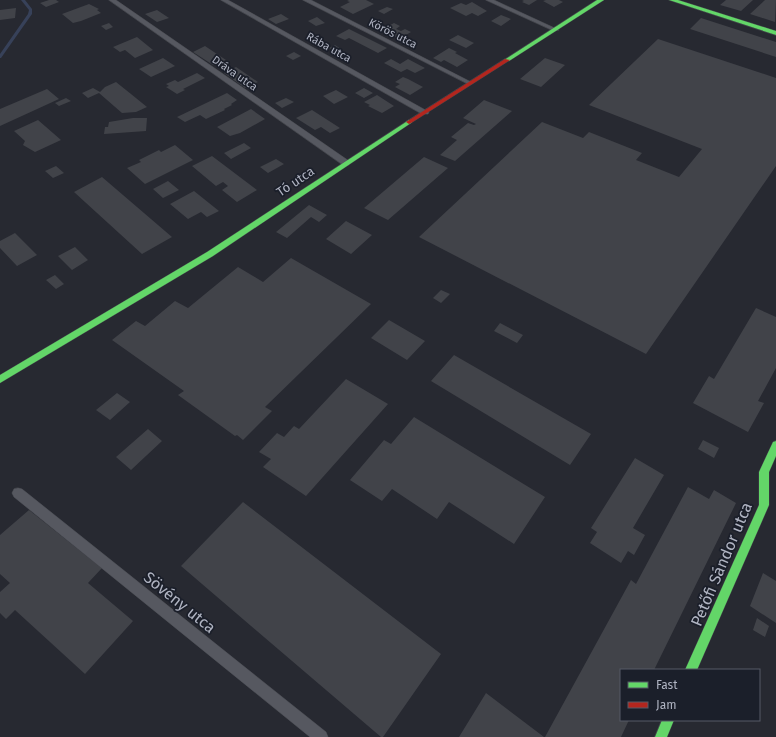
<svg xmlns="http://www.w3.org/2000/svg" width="776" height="737" font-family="'Fira Sans',sans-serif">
  <rect width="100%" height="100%" fill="#272931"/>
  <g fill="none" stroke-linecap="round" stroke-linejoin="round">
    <!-- stream -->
    <path fill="#374159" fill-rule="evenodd" d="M21,0H25L32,9V14L1,58H0V54L28,14L29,10Z"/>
  </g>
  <!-- building -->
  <path fill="#414349" d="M49,0H56L59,2L46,7L40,3Z
    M349,0H366L374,4L353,14L340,7L350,2L347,1Z
    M522,0H537L529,5L522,2L524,1Z
    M546,0H559L563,2L554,7L543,1Z
    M726,0H753L741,11L720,5Z
    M765,0H776L775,22L750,14Z
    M472,2L487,11L478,16L472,13L466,16L450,8L461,3L466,5Z
    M89,4L99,9L97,10L101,13L81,21L73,23L62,14Z
    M387,7L393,9L384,14L378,11Z
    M16,8L15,18L0,20V10Z
    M157,10L169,18L157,22L145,14Z
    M281,14L289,19L276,24L268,19Z
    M501,15L511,19L501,26L491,21Z
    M317,17L325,23L316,26L308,21Z
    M701,18L776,42V57L690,29Z
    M109,23L113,27L106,30L101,26Z
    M394,23L400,26L396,29L401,31L405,29L411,32L399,39L381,30Z
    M349,29L387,48L378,53L349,38L345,40L336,36Z
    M458,35L474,43L466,48L449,40Z
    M137,37L153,50L135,58L125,50L120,52L113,47Z
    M658,39L776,78V166L646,354L419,237L542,122L583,138L589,132L642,153L636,160L679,177L702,149L589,105Z
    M335,45L341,49L336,52L329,48Z
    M205,46L226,60L213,65L193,52Z
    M449,48L457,52L455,53L468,60L457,67L444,60L441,62L433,58Z
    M294,52L301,56L293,60L286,56Z
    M163,58L175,66L151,77L139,69Z
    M545,58L565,65L541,87L520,79Z
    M391,59L400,64L408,59L425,68L415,73L407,69L401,72L384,63Z
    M236,67L258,82L245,88L224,73Z
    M197,73L205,78L183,89L185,90L177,94L166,87L169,86L166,84L175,80L178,82Z
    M403,77L408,79L423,87L410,95L395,87L400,84L395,82Z
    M116,82L131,94L147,107L136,112L122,113L99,93L88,98L82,93L93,88L100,92L105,87Z
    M364,88L373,93L364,98L355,93Z
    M47,89L59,99L0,126V109Z
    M336,90L348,97L334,104L323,96Z
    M227,93L237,100L231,104L232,105L224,109L225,110L206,119L200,115L185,122L177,117Z
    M377,95L394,106L382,113L368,106L370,105L364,102Z
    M66,98L71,101L59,106L55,103Z
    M286,98L294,102L282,108L275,103Z
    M484,100L512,111L455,161L440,155L457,140L451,137L468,123L474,125L476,124L463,118Z
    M251,109L265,119L240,133L230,136L217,127Z
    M312,110L340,128L330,133L321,127L315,130L296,118Z
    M133,118H147L146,131L104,134L105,127H108L109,122Z
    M38,120L61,140L35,152L23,145L25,141L14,131Z
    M244,143L251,148L231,159L224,153Z
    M175,145L193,160L145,184L127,168L141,162L139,160L159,150L161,152Z
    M212,156L257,190L237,202L222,190L228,186L223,182L216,186L192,166Z
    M424,157L448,168L388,220L364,208Z
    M276,159L284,164L268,173L260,167Z
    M56,166L64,173L53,178L45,171Z
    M102,177L172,237L142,254L74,192Z
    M168,181L179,190L163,198L153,189Z
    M194,191L219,211L207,217L201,212L188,219L170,204Z
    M309,205L327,215L319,222L311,217L287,238L276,232Z
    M346,221L372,235L351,254L326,239Z
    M15,233L37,255L17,266L0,248V241Z
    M75,247L88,260L72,270L58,256Z
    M291,258L371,304L265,407L272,411L243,440L237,435L235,436L178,395L184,391L112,340L136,321L145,326L175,301L188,308L238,267L263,282Z
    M55,275L64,284L56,289L46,280Z
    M441,290L450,294L441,303L433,298Z
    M756,308L776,317V368L758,401L764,403L748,432L693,403L709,376L714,379Z
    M389,320L425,341L407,360L371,338Z
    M500,323L523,335L517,343L494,331Z
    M454,355L591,434L570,465L431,381Z
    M346,379L388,404L306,496L263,467L271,459L259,452L277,433L284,437L294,426L299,429Z
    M117,393L130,402L110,420L96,410Z
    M414,417L545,497L514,544L449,502L437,519L392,489L382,501L350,480L384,440L391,444Z
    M148,429L162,441L131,470L116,457Z
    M703,440L719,448L714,458L698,449Z
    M635,458L664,475L633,528L645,535L634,555L628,551L621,563L590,543L597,532L591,528Z
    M688,487L709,499L714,490L736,503L654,670H621V720H629L621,737H545L631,580L636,584Z
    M243,502L441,654L383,737H381L181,566Z
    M29,510L102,568L88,583L133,621L85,674L15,610L6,619L0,613V592L10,583L0,574V535Z
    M763,573L776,581V623L750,606Z
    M757,618L769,626L765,637L753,630Z
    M486,693L544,737H459Z"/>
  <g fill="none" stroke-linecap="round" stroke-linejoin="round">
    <defs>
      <path id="lane" d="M109,0H116L349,161V165H343Z
        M221,0H228L429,112L428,114H422Z
        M303,0H311L473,83L468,84Z
        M486,0H494L559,30L554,31Z
        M18,488L22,489L326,732L328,737H310L14,497L12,493L14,489Z"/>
      <path id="fast" d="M597,0H604L509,61L504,60Z
        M669,0H678L776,31V35Z
        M409,120L412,122L411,123L213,256L0,383V375L207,252Z
        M776,441V456L769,472V505L697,670H685L759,505V472L773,442Z
        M662,720H674L667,737H655Z"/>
      <path id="jam" d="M505,59L510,60L411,123L409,124L406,122Z"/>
    </defs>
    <!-- lane casing -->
    <use href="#lane" stroke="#42444a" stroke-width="1"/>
    <!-- fast casing -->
    <use href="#fast" stroke="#42444a" stroke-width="1"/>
    <!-- jam casing -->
    <use href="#jam" stroke="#42444a" stroke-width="1"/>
    <!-- lane -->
    <use href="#lane" fill="#565860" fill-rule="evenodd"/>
    <!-- fast -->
    <use href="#fast" fill="#63d668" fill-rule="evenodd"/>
    <!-- jam -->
    <use href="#jam" fill="#b3261e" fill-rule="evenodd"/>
  </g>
  <g text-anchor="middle" stroke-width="3.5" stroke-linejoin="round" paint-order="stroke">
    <!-- far-street labels -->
    <g font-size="11" fill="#b0b4c2" stroke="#1b1f2a">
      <text transform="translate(393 33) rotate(27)" y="4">Körös utca</text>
      <text transform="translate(329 47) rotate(29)" y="4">Rába utca</text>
      <text transform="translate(235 73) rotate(35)" y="4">Dráva utca</text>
    </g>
    <!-- street labels -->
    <g font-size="13" fill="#b0b4c2" stroke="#1b1f2a">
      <text transform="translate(295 181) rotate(-34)" y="5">Tó utca</text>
    </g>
    <!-- near-street labels -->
    <g font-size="16" fill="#b0b4c2" stroke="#1b1f2a">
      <text transform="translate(721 564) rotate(-67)" y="6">Petőfi Sándor utca</text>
      <text transform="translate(180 602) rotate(39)" y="6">Sövény utca</text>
    </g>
  </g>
  <!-- legend -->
  <rect x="620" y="669" width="140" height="52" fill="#1b1f2a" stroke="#575b67"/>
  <rect x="628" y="682" width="20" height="6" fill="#63d668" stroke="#575b67"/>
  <text x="656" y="689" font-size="12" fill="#b0b4c2">Fast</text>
  <rect x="628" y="702" width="20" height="6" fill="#b3261e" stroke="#575b67"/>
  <text x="656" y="709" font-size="12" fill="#b0b4c2">Jam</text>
</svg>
